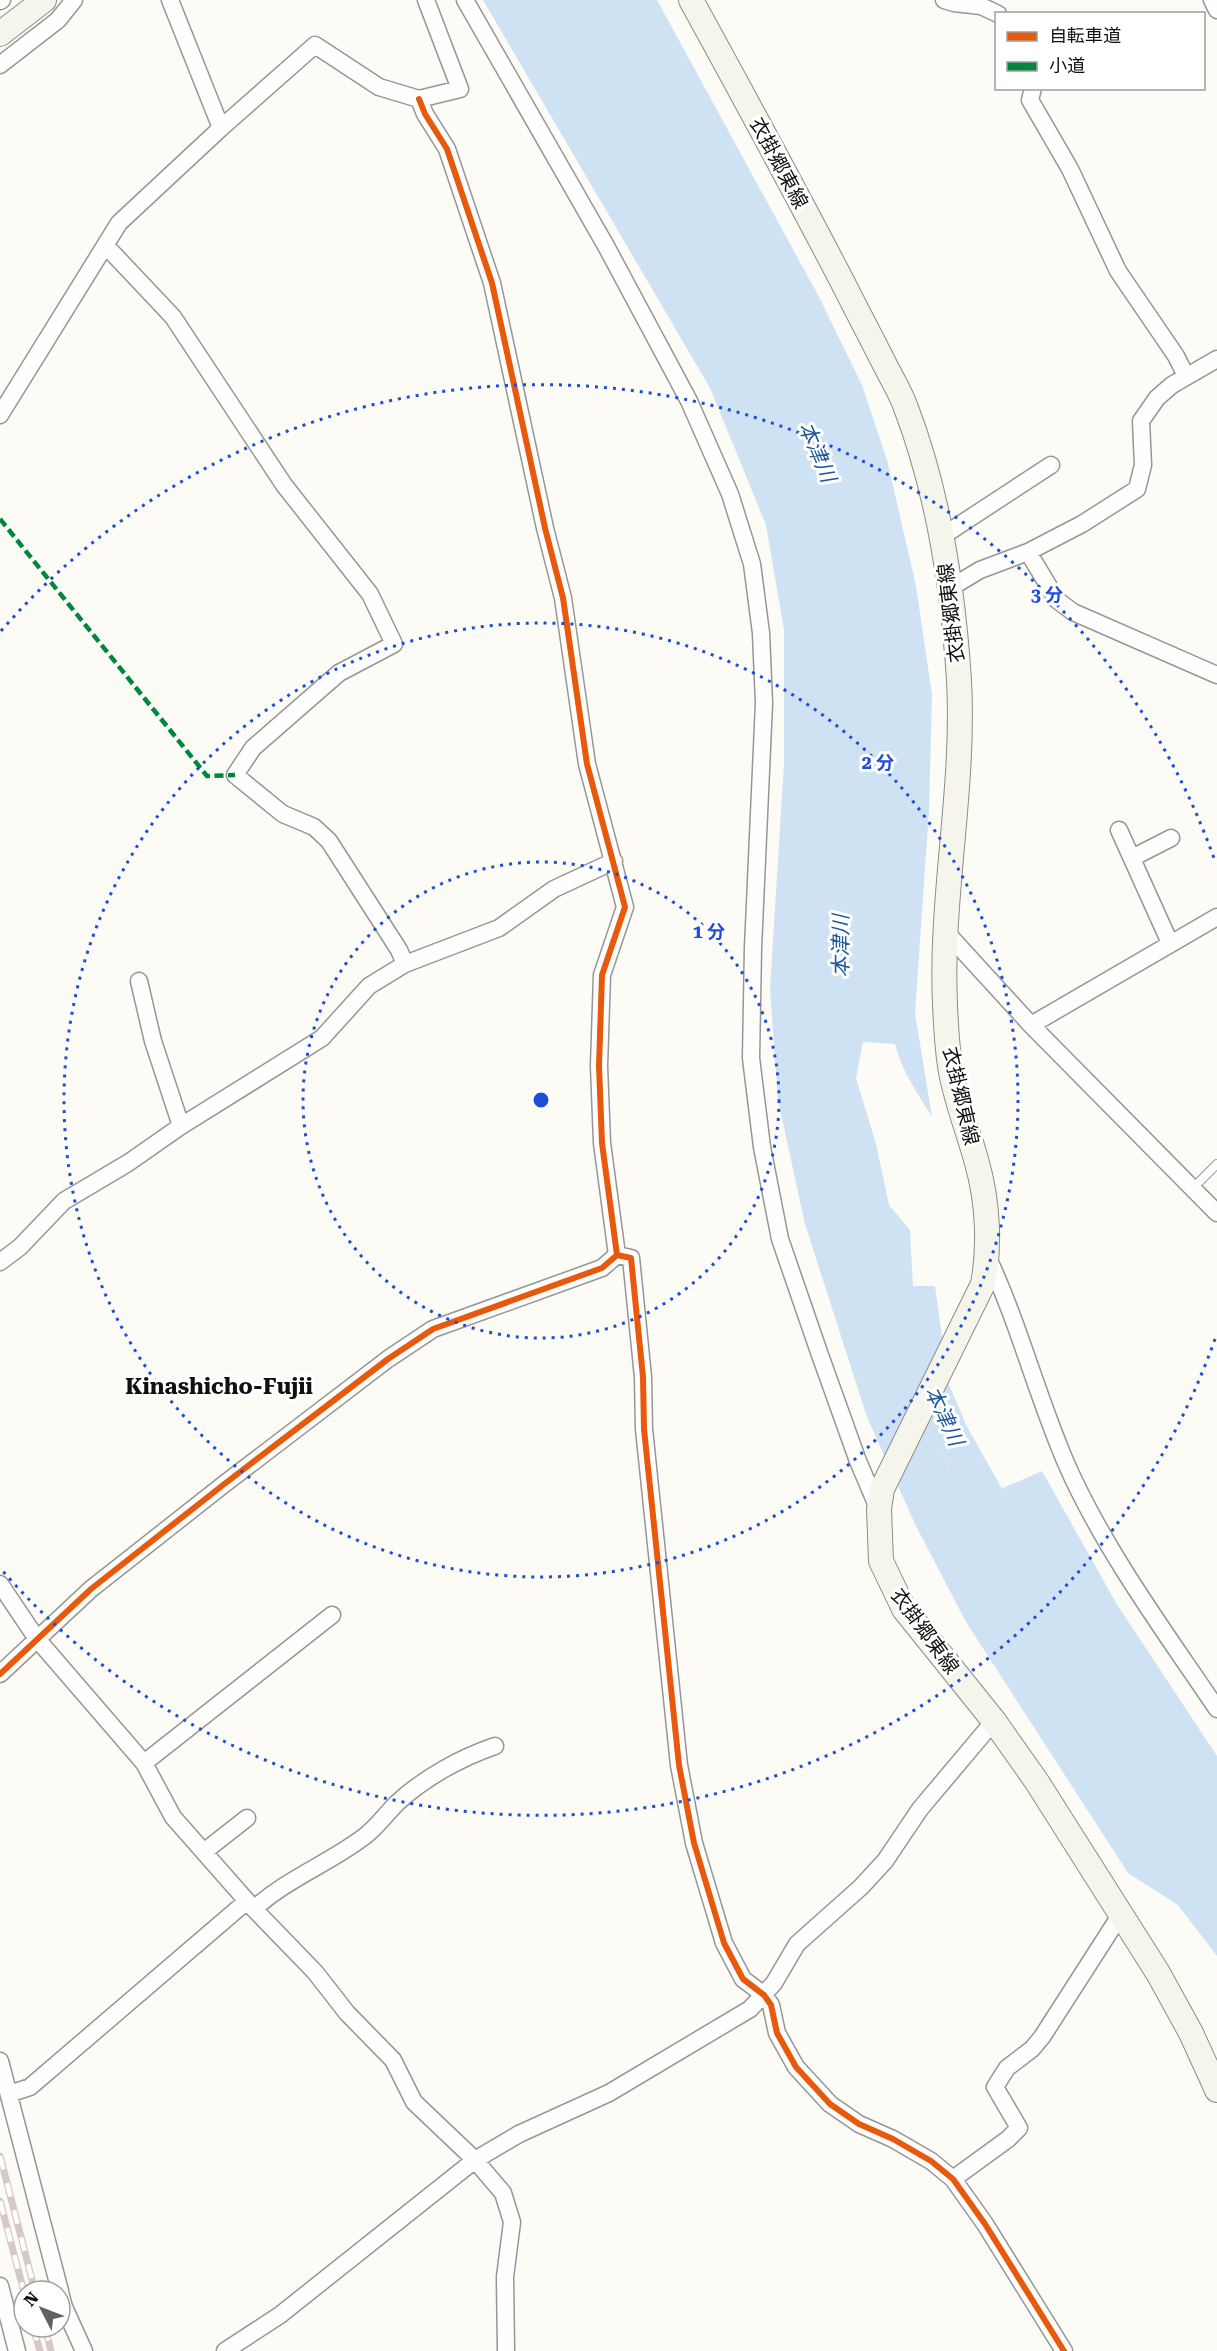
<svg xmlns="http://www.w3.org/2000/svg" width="1217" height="2351" font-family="'Roboto Serif','Noto Sans JP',serif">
  <rect width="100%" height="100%" fill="#fcfbf6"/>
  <!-- water -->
  <path fill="#cee2f4" d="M483,0H657L819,297L862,385L887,460L916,586L932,695L929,810L915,1013L932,1117C917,1093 902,1071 895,1044L863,1042L856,1078L876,1144L889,1205L910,1230L913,1286H935L952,1409L933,1437L948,1467L977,1494L1001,1489L1042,1471L1116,1603L1217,1756V1956L1178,1905L1128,1873L966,1622L915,1524L867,1417L805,1224L778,1100L770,989L784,763V630L766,525L710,388Z"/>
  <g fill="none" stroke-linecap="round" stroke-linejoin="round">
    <!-- river -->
    <path stroke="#cee2f4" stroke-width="36" d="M925,1374L950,1433L1008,1536"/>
    <defs>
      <path id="lane" d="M1192,1189L1217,1164"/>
      <path id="street" d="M170,0L221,128
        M465,0L606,246L689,401L730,494L752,564L761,633L764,703L753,948L751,1058L762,1147L780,1239L820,1355L858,1461L878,1508
        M944,0L954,3L981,6L998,14
        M1212,0L1217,10
        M0,1L2,0
        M0,65L58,20L74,0
        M1033,88L1030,100L1070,169L1118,271L1176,356L1186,376
        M106,246L173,317L284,485L370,594L394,644L339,673L253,748L235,775L283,814L314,827L329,841L399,950L405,964
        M0,415L119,223L221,128L315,45L379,87L419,99L460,89L426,0
        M941,537L1051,465
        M1028,552L1057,600L1073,612L1217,675
        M950,588L980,570L1028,552L1082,524L1137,489L1143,465L1141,421L1157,398L1172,385L1217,359
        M1119,830L1170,943
        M1132,858L1171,838
        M945,931L1031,1025L1217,1213
        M139,981L153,1041L181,1126
        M1031,1025L1217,917
        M617,1255L631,1258L643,1377L644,1429L679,1765L694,1843L724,1943L743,1979L764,1995L771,2005L777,2033L796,2067L830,2104L859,2124L893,2139L931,2161L953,2179L985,2224L1064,2351
        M988,1258C1019,1324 1037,1396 1066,1463C1103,1548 1165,1632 1217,1709
        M0,1262L20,1247L64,1201L128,1163L181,1126L322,1038L369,986L405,964L499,928L554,889L614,861
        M0,1584L37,1639L144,1763L173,1817L254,1909L315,1972L347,2013L393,2060L414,2102L475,2160L503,2193L512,2222L505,2277L506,2351
        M0,1674L91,1589L223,1485L388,1359L433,1329L602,1268L617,1255L602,1143L599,1066L602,975L625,907L587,764L563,598L545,528L492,283L447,149L425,114L419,99
        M144,1763L332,1615
        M205,1851L247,1818
        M254,1909C286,1879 330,1863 365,1836C377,1827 386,1814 397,1803C424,1778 460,1758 495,1746
        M0,2061L60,2291
        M9,2094L30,2087L247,1901
        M953,2179L1008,2139L1019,2128L995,2087L1007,2068L1032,2049L1042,2037L1121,1914
        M0,2286L17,2351
        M60,2292L64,2307L84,2351
        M225,2351L280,2315L475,2160L519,2134L609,2093L750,2009L774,1983L797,1944L861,1887L885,1861L920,1809L994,1721"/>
      <path id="secondary" d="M691,0C742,93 793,187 842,281C856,309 871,337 885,365C892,379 901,393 906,408C939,494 953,588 959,680C965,789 940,896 945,1005C946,1027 947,1050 951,1072C957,1104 969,1133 977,1163C988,1202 990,1246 983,1284L882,1489L879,1509L881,1561L904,1609L994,1721L1037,1782L1158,1973L1191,2033L1217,2090
        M0,34L44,0"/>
    </defs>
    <!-- lane casing -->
    <use href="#lane" stroke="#969694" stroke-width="10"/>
    <!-- street casing -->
    <use href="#street" stroke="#969694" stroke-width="19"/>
    <!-- secondary casing -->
    <use href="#secondary" stroke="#8d8c8a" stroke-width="26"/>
    <!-- lane -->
    <use href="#lane" stroke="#fffefe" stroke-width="8"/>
    <!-- street -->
    <use href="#street" stroke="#fffefe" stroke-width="16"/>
    <!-- secondary -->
    <use href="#secondary" stroke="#f5f5ec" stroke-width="24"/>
    <defs>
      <path id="rail" d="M0,2156L35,2291
        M0,2201L24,2292
        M33,2327L40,2351
        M45,2327L51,2351"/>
    </defs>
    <!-- rail casing -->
    <use href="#rail" stroke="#d7c8c6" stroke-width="7"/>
    <!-- rail -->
    <use href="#rail" stroke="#fff" stroke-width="4.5" stroke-dasharray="14" stroke-linecap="butt"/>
    <!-- quiet -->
    <path stroke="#00873e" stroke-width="4.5" stroke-dasharray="9 4.5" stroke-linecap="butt" d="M0,519L207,776L235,775"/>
    <defs>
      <path id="cycleway" d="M617,1255L631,1258L643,1377L644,1429L679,1765L694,1843L724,1943L743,1979L764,1995L771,2005L777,2033L796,2067L830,2104L859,2124L893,2139L931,2161L953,2179L985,2224L1064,2351
        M0,1674L91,1589L223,1485L388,1359L433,1329L602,1268L617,1255L602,1143L599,1066L602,975L625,907L587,764L563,598L545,528L492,283L447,149L425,114L419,99"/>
    </defs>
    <!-- cycleway casing -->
    <use href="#cycleway" stroke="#fff" stroke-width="10"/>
    <!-- cycleway -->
    <use href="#cycleway" stroke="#e8590c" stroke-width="6"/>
  </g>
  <!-- distance rings -->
  <g fill="none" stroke="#1d4ed8" stroke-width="3" stroke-dasharray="3 6">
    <circle cx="541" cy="1100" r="238"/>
    <circle cx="541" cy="1100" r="477"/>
    <path d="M1215 1339A715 715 0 0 1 1 1569M1 631A715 715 0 0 1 1215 861"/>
  </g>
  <g text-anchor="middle" stroke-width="6" stroke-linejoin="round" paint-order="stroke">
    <!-- street labels -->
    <g font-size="20" fill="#101010" stroke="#fff">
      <text transform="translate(779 163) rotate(62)" y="7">衣掛郷東線</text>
      <text transform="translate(951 613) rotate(-97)" y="7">衣掛郷東線</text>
      <text transform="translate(961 1096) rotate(77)" y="7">衣掛郷東線</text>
      <text transform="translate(925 1631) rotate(54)" y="7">衣掛郷東線</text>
    </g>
    <!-- water labels -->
    <g font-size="21" font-style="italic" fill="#1f589c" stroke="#fff">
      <text transform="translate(817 452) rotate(67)" y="7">本津川</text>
      <text transform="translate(841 946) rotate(-90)" y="7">本津川</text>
      <text transform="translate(944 1416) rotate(65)" y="7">本津川</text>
    </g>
    <!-- quarter labels -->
    <g font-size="22" font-weight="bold" fill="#101010" stroke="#fff">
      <text x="219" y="1394">Kinashicho-Fujii</text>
    </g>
  </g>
  <circle cx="541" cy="1100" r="9" fill="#1d4ed8" stroke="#fff" stroke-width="3"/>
  <g font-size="18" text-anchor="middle" font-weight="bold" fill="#1d4ed8" stroke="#fff" stroke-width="6" stroke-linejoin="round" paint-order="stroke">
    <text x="1047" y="601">3 分</text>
    <text x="878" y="769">2 分</text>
    <text x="709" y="938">1 分</text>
  </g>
  <!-- legend -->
  <rect x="995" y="12" width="210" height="78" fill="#ffffff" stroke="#9f9f9f" stroke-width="1.5"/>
  <rect x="1007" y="32" width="30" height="9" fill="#e8590c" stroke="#9f9f9f" stroke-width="1.5"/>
  <text x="1049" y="42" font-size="18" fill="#101010">自転車道</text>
  <rect x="1007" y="62" width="30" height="9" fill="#00873e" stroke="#9f9f9f" stroke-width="1.5"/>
  <text x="1049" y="72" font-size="18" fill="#101010">小道</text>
  <!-- north arrow -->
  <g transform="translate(42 2309) rotate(312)"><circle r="28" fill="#ffffff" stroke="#9f9f9f" stroke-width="1.5"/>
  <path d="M0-4.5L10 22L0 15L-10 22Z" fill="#636260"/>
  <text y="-9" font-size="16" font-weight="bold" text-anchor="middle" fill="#101010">N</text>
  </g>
</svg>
